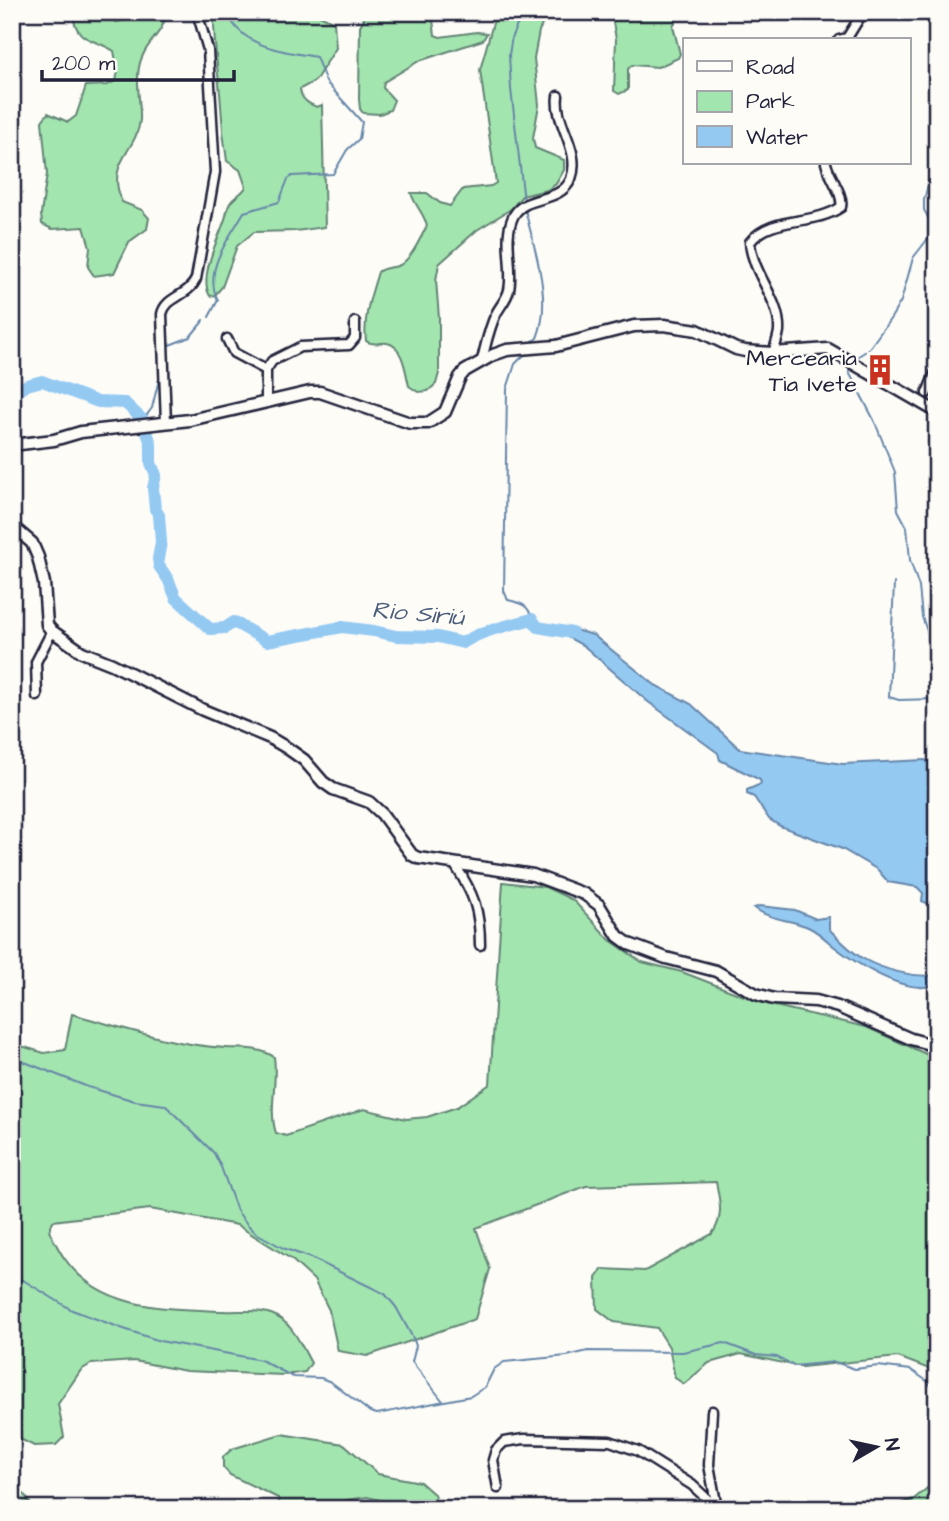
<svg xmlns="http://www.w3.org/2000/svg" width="949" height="1521" font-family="'Architects Daughter',sans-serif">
  <rect width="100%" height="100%" fill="#fdfcf7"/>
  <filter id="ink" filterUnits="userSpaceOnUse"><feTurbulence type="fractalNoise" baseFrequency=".0143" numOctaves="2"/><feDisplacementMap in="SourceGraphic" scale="14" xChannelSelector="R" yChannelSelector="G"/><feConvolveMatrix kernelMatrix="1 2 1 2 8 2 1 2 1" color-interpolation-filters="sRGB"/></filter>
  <g filter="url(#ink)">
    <!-- green -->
    <path fill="#a3e5af" stroke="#628475" stroke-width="2" d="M72,12H101L116,22L126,20L134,12H166C165,31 150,39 143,55C133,75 141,99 140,120C137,152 105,161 122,202L142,210L149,218L147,229L129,242L114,273L94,276L88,267L90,247L84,227L52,229L42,224L41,214L47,174L42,121L48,113L68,122L76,116L86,86L107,85L116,81L118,71L114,51C92,37 77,44 72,12Z
      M214,12H314L334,22L336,48L315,81L300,89C301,100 309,104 317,107L322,105L325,227L296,231L254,232L237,246L222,287L215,295L210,296C198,277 219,238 225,219C227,213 227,208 230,203C235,196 242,194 246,187L240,170L227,161C224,143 222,125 221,106C219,75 213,44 214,12Z
      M367,12H432L435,35L440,37L477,32L487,33L483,40L419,61L384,82L383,88L394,100L390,110L380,114L363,113L360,109L359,99L360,26Z
      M496,12H548L539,31L534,58L539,105L533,138L535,148L564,160V170L556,184L547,190L522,196L511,209L477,230L439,264L436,280L439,318V373L436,384L428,391L418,392L409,386C406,374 403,345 387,343C379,342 373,346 366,341C363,317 371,295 378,272C385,266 392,269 400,265C412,258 420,238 427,226C424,213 415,206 411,193H427L440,203L450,206L463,189L491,186L496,183L480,70Z
      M606,12H680L673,26L680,54L678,58L658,67L632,65L628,69V90L619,94L614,91L616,39L612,17Z
      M503,882L545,887L573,900L610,940L642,962L682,972L762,1003L866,1027L937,1059V1372L898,1357L802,1367L741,1354L709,1363L684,1384L675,1378L669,1347L657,1328L614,1322L597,1309L596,1278L602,1269L645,1271L712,1234C724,1218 720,1201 716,1182L586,1186L476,1228L490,1269L475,1319L367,1356L338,1351L329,1310L314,1280L291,1259L237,1225L150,1209L53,1221L49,1231C54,1240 59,1251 65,1259C101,1310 167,1309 223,1311C237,1312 258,1309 271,1314C292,1321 301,1345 311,1363L305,1372L284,1375L186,1371L134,1361L91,1364L81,1370L58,1404L64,1437L56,1445L34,1446L12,1435V1043L44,1053L65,1050L72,1014C123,1028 173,1045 226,1048C242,1049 260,1047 274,1057C278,1082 268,1109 276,1133L286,1136L364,1109L406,1119L427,1117L457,1107L490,1084Z
      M281,1434L344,1444L378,1474L420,1482L436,1496L431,1506L421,1509L367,1497L347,1500L335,1509H280L278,1498L230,1475L223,1467V1457L232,1449Z
      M937,1480V1509H883L914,1499Z
      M12,1490L24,1494L34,1509H12Z"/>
    <!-- water -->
    <path fill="#94c9f2" stroke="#6686a9" stroke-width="2" d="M571,629L593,635L655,685L691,704L740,749L843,764L925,760L932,763L937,771V907L922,901L923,893L917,887L888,882L878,870L842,849L780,826L769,819L754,797L747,794V790L761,784L760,780L720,760L718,753L647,701L584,646L558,632Z
      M760,906L795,910L816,919L829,917V929C839,939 850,951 862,958C883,970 914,978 937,975V984C932,985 925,988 920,987C893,986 857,964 836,948C827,941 820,933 810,928C791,919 772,921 754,908Z"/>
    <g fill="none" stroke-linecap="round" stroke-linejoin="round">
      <!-- stream -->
      <path stroke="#6686a9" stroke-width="2" d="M937,30L935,35L937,59
        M524,201L511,89L509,55L512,36L517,25L526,18V12
        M525,209C534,249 553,299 537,338L530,343
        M209,317L218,300C202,271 230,237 244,212L279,202L288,179L292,176L333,174L347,150L359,139L362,122L326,82L316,57C284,51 241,48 227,12
        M167,346L190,337L204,320
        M525,354L515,364L507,389L504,591L508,600C521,603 529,605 532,619
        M855,358L868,350L891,318L901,301L913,258L930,236L932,224L924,210V200L937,152
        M849,366V372L874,420L895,472L898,510L907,527L910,560L919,587L922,617L936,656L937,664
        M143,420L152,408L160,375
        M894,583L889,697L899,700L937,699
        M12,1057L88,1087L135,1101L165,1105L214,1153L221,1167L237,1211L247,1224L256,1233L283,1248L313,1259L385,1294L396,1307L414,1340L416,1346L412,1362L442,1400
        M12,1279L23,1280L72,1310L121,1328L160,1341L261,1360L293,1377L321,1378L331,1382L370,1412L377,1414L471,1396L485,1387L494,1369L504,1362L567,1356L588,1351L683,1352L724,1343L756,1355L777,1357L793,1366L835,1362L855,1369L878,1366L911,1370L927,1381L937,1393"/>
      <!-- river -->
      <path stroke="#94c9f2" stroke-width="12" d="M12,395L27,385L42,381L98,402L125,403L143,420L151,444V463L156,475L153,488L155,509L159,515L161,542L158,559L159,566L168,579L176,598L210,629L225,628L234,622L267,641L342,627L374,631L396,636L438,637L463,643C481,630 512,625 532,619L538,627L572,633"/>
      <defs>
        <path id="minor" d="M839,40L847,38L863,12
          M227,339L234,353L266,370
          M773,353C775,346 778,339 779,331C781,300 752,274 750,242C771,215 814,226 841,207C844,194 829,177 826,163
          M482,360C486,344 489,328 496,314C500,306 507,299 509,290C514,267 502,237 514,215C526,194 560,204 571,179C582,150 554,124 558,96
          M927,393L937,369
          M266,402V370L272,361L300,347L349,345L355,338V322
          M166,423L162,314C166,296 188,297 196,279L215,172L208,50L197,12
          M37,696L36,662L52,631
          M455,865C474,894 480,911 480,945
          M712,1411L709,1465L717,1508
          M498,1488L493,1460L496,1450L504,1442L524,1439L610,1441L638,1451L692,1485L718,1509"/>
        <path id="tertiary" d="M12,445L54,440L81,432L190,420L310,392H320L410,423H428L445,412L460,377L465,371L493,355L507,350L556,346L634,326L664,325L697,330L736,349L745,351L773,353L828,349L937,412
          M12,526L32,543L38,557L44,583L47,625L52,631L82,652L112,664L203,710L270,738L287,748L304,760L323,782L333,789L369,802L382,814L412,855L418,858L533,875L584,894L599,905L618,936L629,944L666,958L716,971L756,994L774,999L816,1001L838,1007L911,1039L937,1046"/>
      </defs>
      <!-- minor casing -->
      <use href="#minor" stroke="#22223b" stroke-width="13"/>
      <!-- tertiary casing -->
      <use href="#tertiary" stroke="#22223b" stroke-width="15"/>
      <!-- minor -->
      <use href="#minor" stroke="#fdfcf7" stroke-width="8"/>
      <!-- tertiary -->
      <use href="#tertiary" stroke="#fdfcf7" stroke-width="10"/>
    </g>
  </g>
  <!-- icons -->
  <defs>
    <symbol id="building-bare" viewBox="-9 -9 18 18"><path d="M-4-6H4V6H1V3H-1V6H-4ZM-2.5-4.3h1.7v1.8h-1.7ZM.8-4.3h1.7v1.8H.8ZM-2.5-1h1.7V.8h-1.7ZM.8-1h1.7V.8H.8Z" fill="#c8321e" stroke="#fdfcf7" stroke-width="2.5" paint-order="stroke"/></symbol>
  </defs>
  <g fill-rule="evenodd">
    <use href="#building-bare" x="858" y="348" width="44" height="44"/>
  </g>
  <g text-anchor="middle" stroke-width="5" stroke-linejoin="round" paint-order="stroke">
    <!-- poi labels -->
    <g font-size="23" fill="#22223b" stroke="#fdfcf7" text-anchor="end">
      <text x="857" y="365">Mercearia<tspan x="857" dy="26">Tia Ivete</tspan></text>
    </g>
    <!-- water labels -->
    <g font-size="24" font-style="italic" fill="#4a5c7b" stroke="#fdfcf7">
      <text transform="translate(418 613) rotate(5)" y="8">Rio Siriú</text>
    </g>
  </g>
  <!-- margin -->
  <rect width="949" height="1521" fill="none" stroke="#fdfcf7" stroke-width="42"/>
  <rect x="21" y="21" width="907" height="1479" fill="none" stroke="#22223b" stroke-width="2.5" filter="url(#ink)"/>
  <!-- legend -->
  <rect x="683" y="38" width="228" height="126" fill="#fdfcf7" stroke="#a5a5ac" stroke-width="2"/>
  <rect x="697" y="61" width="35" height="10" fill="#fdfcf7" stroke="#a5a5ac" stroke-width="2"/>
  <text x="746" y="74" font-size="21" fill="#22223b">Road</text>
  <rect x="697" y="91" width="35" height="21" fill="#a3e5af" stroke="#a5a5ac" stroke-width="2"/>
  <text x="746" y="108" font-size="21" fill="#22223b">Park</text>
  <rect x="697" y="126" width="35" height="21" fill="#94c9f2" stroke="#a5a5ac" stroke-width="2"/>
  <text x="746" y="144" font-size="21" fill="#22223b">Water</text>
  <!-- north arrow -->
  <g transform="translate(876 1447) rotate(81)" stroke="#fdfcf7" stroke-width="5" paint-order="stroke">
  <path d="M0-5L12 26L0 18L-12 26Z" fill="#22223b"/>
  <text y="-10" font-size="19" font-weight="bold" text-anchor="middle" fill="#22223b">N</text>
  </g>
  <!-- scale -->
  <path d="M42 70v10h192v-10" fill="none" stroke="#22223b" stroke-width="3.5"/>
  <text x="52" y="70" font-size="21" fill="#22223b" stroke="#fdfcf7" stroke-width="5" paint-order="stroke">200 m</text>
</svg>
